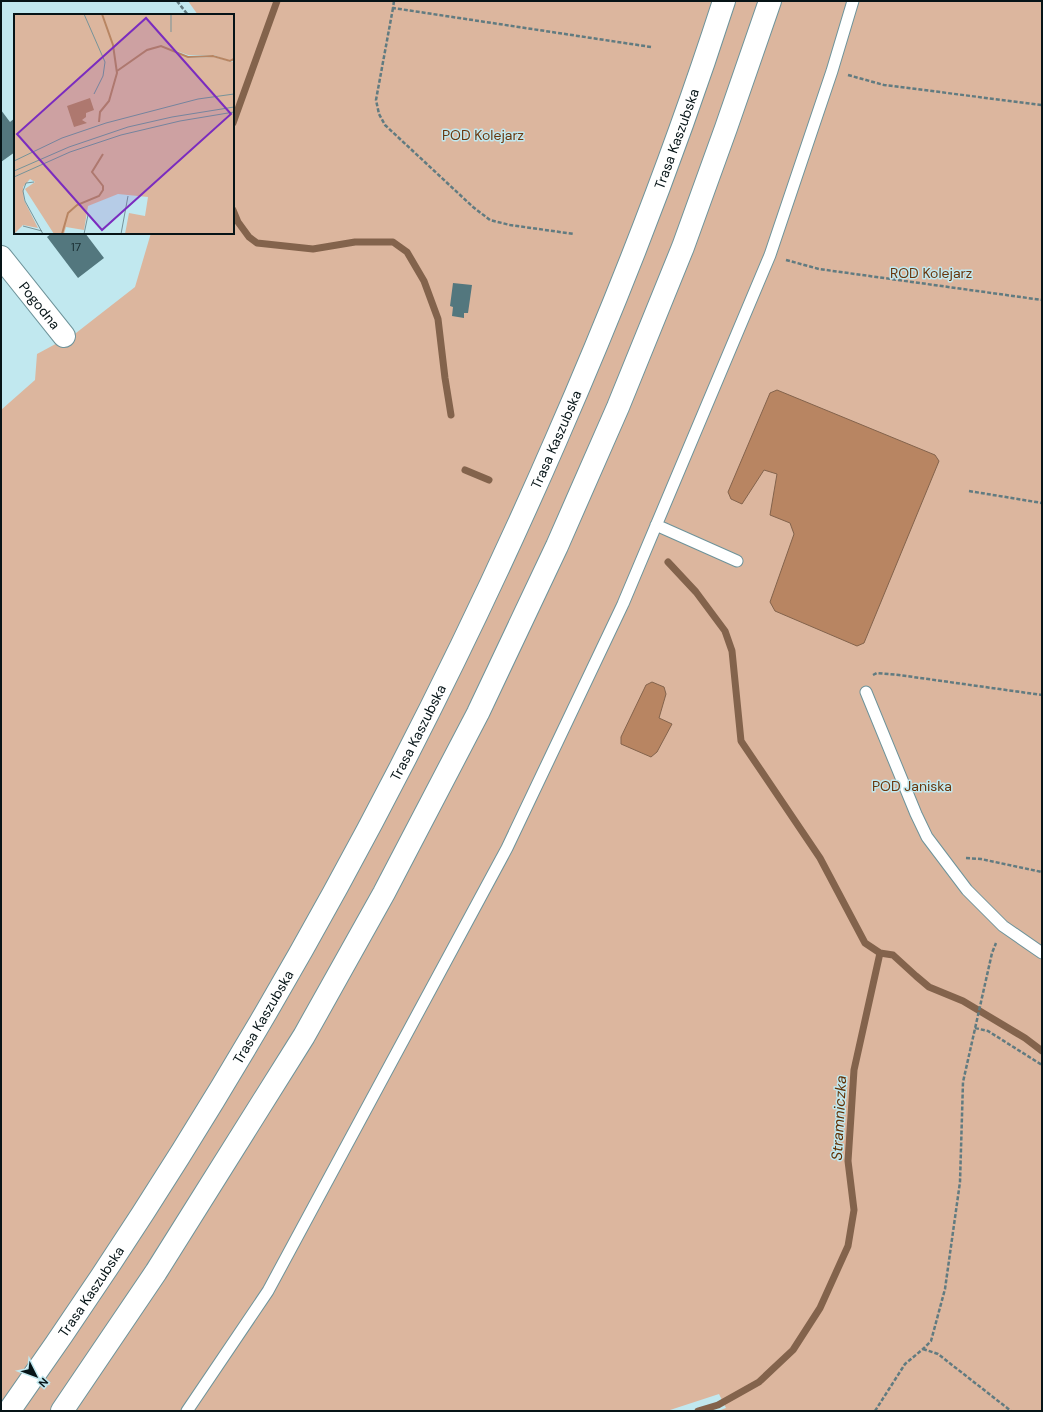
<svg xmlns="http://www.w3.org/2000/svg" width="1043" height="1412" font-family="'DM Sans',sans-serif">
  <rect width="100%" height="100%" fill="#c1e8ef"/>
  <!-- green -->
  <path fill="#dcb69e" d="M188,1H1042V1411H718L726,1408L719,1394L667,1411H1V410L35,380L37,354L76,333L135,287L151,233H233V15H198Z"/>
  <!-- water -->
  <path fill="#b88562" stroke="#83634c" d="M777,390L935,455L939,461L864,643L857,646L775,611L770,602L794,534L790,523L770,515L777,474L764,470L742,504L731,499L728,492L770,393Z
    M652,682L664,687L666,694L659,718L672,724L657,752L651,757L621,744V737L646,685Z"/>
  <g fill="none" stroke-linecap="round" stroke-linejoin="round">
    <!-- stream -->
    <path stroke="#83634c" stroke-width="7" d="M233,123L277,1
      M233,210L238,222L249,237L257,243L313,249L355,242H393L407,252L424,281L438,319L445,378L451,415
      M465,470L489,480
      M668,562L696,592L725,631L732,651L741,741L820,858L865,943L880,953L893,955L916,976L929,987L963,1001L1025,1038L1042,1051
      M698,1411L718,1405L759,1382L793,1350L820,1308L848,1246L854,1210L848,1161L854,1070L880,953"/>
  </g>
  <!-- building -->
  <path fill="#53777e" d="M1,110L10,122L15,118V152L1,162Z
    M52,233H85L104,258L78,278L47,237Z
    M453,283L472,285L468,313H464V318L452,316L453,307L450,306Z"/>
  <g fill="none" stroke-linecap="round" stroke-linejoin="round">
    <defs>
      <path id="lane" d="M656,525L737,561
        M866,692L916,814L927,837L967,890L1003,926L1042,953
        M187,1411L268,1291L507,848L623,604L770,255L832,71L853,1"/>
      <g id="street">
        <path id="s1" d="M1,257L64,336"/>
      </g>
      <g id="highway">
        <path id="s2" d="M9,1411C225,1107 407,782 556,440C619,296 676,150 724,1"/>
        <path d="M62,1411L156,1272L304,1036L384,893L478,713L557,546L618,407L683,247L726,128L770,1"/>
      </g>
    </defs>
    <!-- lane casing -->
    <use href="#lane" stroke="#6e939a" stroke-width="13"/>
    <!-- street casing -->
    <use href="#street" stroke="#6e939a" stroke-width="24"/>
    <!-- highway casing -->
    <use href="#highway" stroke="#6e939a" stroke-width="24"/>
    <!-- path -->
    <path stroke="#617b80" stroke-width="2.5" stroke-dasharray="4 2" stroke-linecap="butt" d="M177,1L188,15
      M394,1L393,8L651,47
      M393,8L376,100L379,114L385,125L473,207L490,220L510,225L574,234
      M848,75L884,85L1042,105
      M786,260L819,269L1042,300
      M969,491L1042,503
      M873,675L877,673L899,675L1042,695
      M966,858L981,859L1042,872
      M975,1028L988,1031L1042,1065
      M923,1349L938,1354L1011,1411
      M875,1411L905,1364L923,1349L931,1341L945,1289L960,1182L963,1082L992,953L996,943"/>
    <!-- lane -->
    <use href="#lane" stroke="#fff" stroke-width="11"/>
    <!-- street -->
    <use href="#street" stroke="#fff" stroke-width="22"/>
    <!-- highway -->
    <use href="#highway" stroke="#fff" stroke-width="22"/>
  </g>
  <g text-anchor="middle" stroke-width="3" stroke-linejoin="round" paint-order="stroke">
    <!-- number labels -->
    <g font-size="12" fill="#192d31">
      <text x="76" y="251">17</text>
    </g>
    <!-- park labels -->
    <g font-size="14" fill="#68360c" stroke="#c1e8ef">
      <text x="483" y="140">POD Kolejarz</text>
      <text x="931" y="278">ROD Kolejarz</text>
      <text x="912" y="791">POD Janiska</text>
    </g>
    <!-- street labels -->
    <g font-size="14" fill="#061417" stroke="#c1e8ef">
      <text dy="5" stroke="none"><textPath href="#s2" startOffset="1441">Trasa Kaszubska</textPath></text>
      <text dy="5" stroke="none"><textPath href="#s1" startOffset="62">Pogodna</textPath></text>
      <text dy="5" stroke="none"><textPath href="#s2" startOffset="1117">Trasa Kaszubska</textPath></text>
      <text dy="5" stroke="none"><textPath href="#s2" startOffset="793">Trasa Kaszubska</textPath></text>
      <text dy="5" stroke="none"><textPath href="#s2" startOffset="469">Trasa Kaszubska</textPath></text>
      <text dy="5" stroke="none"><textPath href="#s2" startOffset="145">Trasa Kaszubska</textPath></text>
    </g>
    <!-- water labels -->
    <g font-size="15" font-style="italic" fill="#623104" stroke="#c1e8ef">
      <text transform="translate(839 1118) rotate(-87)" y="5">Stramniczka</text>
    </g>
  </g>
  <!-- overview -->
  <g transform="translate(14 14)">
    <rect width="220" height="220" fill="#c1e8ef"/>
    <path d="M0,0H220V44L216,47L200,41H174L157,35L175,44L200,43L217,48L220,47V220H111L115,199L131,202L134,183L104,180L74,192L70,216L52,213L50,220H40L11,175L21,168L16,165L9,173L10,186L24,214L9,211L0,220Z" fill="#dcb69e"/>
    <path d="M76,84L80,96L72,99V103L68,106L73,109L60,113L53,92Z" fill="#b88562"/>
    <path fill="none" stroke="#b88562" stroke-width="2" d="M103,57L133,36L147,32L174,43L199,42L216,47L220,45M85,108L86,98L95,87L103,59L99,31L88,0M48,220L54,199L63,191L85,182L89,176V172L78,158L89,140"/>
    <path fill="none" stroke="#769399" stroke-width="1" d="M70,0L91,48L89,62L80,80M157,0V18M0,147L48,124L92,109L184,85L220,80M0,157L55,133L114,113L158,103L220,93M0,163L56,138L107,121L166,107L220,98M20,168L12,169L9,177L11,187L29,220M9,212L28,217M70,220L74,201M107,220L114,182"/>
    <path fill="#7b2cbf" fill-opacity="0.15" stroke="#7b2cbf" stroke-width="2" d="M132,4L217,100L88,216L3,120Z"/>
    <rect width="220" height="220" fill="none" stroke="#061417" stroke-width="2"/>
  </g>
  <!-- border -->
  <rect width="1043" height="1412" fill="none" stroke="#061417" stroke-width="4"/>
  <!-- north arrow -->
  <g transform="translate(36 1376) rotate(132)" stroke="#c1e8ef" stroke-width="3" paint-order="stroke">
  <path d="M0-3L7 15L0 10L-7 15Z" fill="#061417"/>
  <text y="-6" font-size="11" font-weight="bold" text-anchor="middle" fill="#061417">N</text>
  </g>
</svg>
